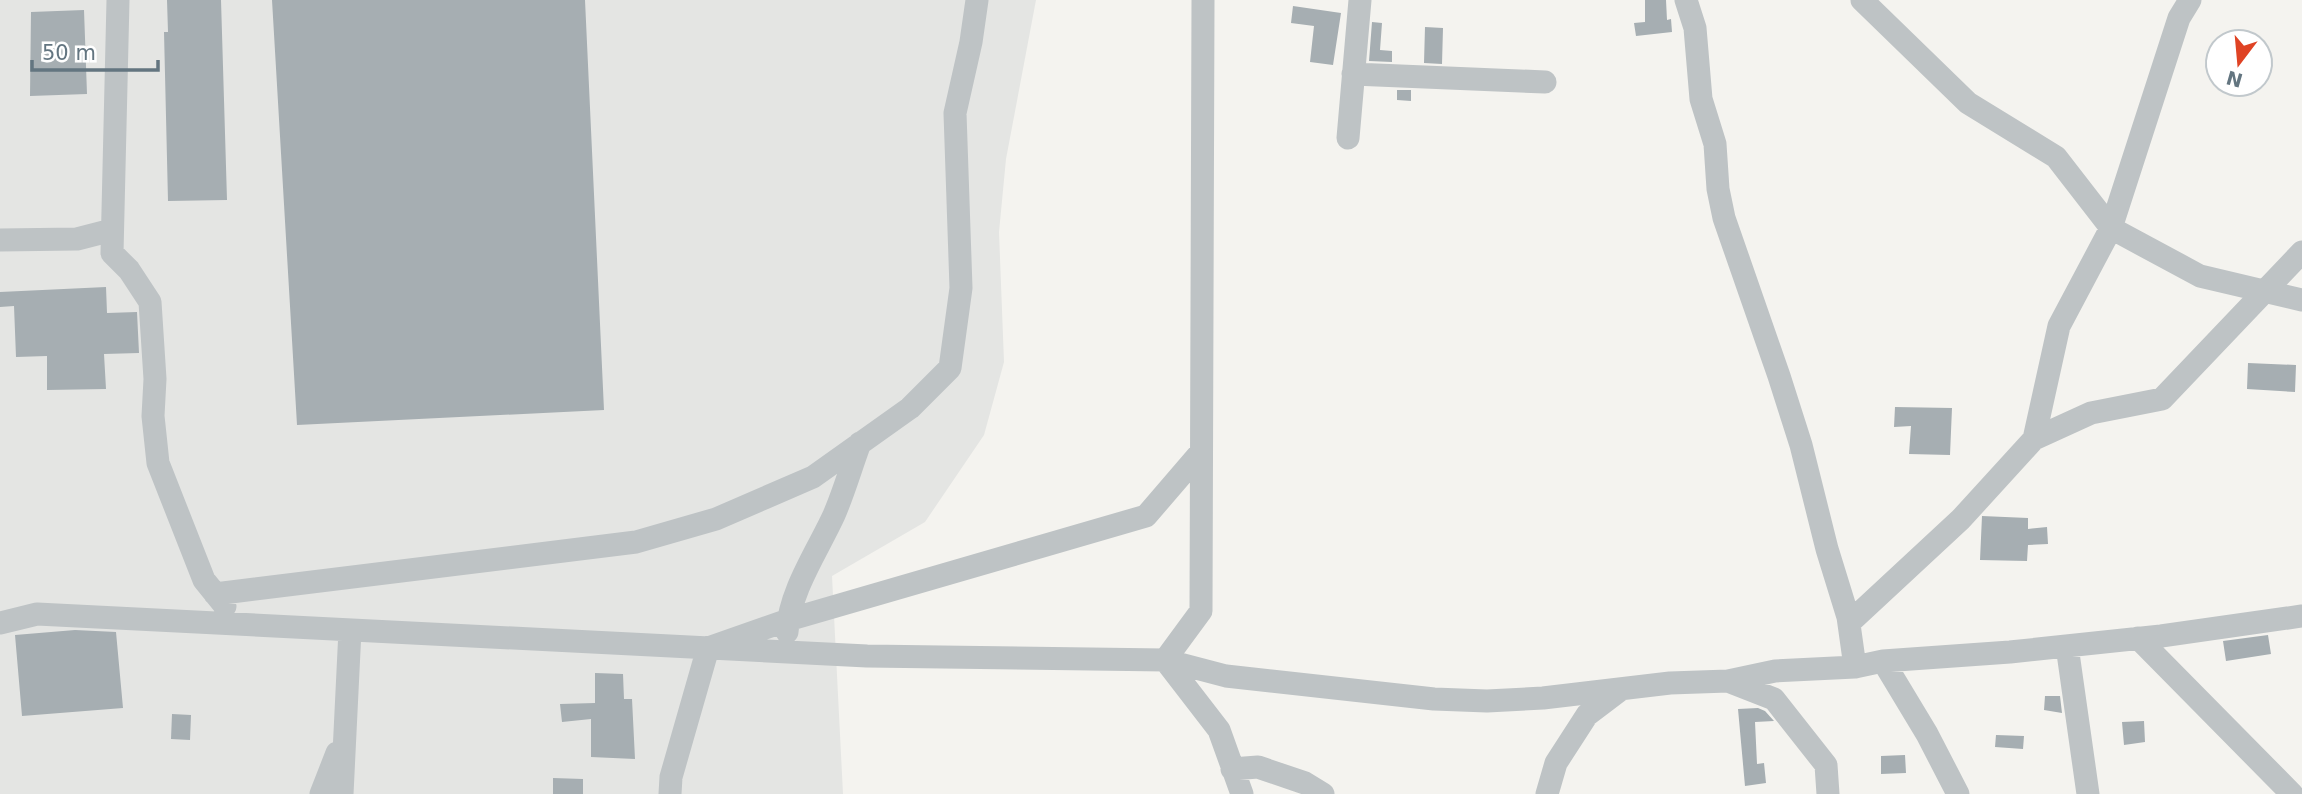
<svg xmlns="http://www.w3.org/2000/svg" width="2302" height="794" font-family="'DejaVu Sans',sans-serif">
  <rect width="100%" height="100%" fill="#f4f3ef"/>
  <!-- built -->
  <path fill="#e4e5e3" d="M0,0H1036L1006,159L999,232L1004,362L984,435L925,522L832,576L843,794H0Z"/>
  <!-- building -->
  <path fill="#a6aeb2" d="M167,0H221L227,200L168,201L164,32H168Z
    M272,0H585L604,410L297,425Z
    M1645,0H1666L1667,20L1671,19L1672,32L1636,36L1634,23L1645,22Z
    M1293,6L1341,13L1333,65L1310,62L1314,26L1291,23Z
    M84,10L87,94L30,96L31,12Z
    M1372,22L1382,23L1380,50L1392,51V62L1369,61Z
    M1425,27L1443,28L1442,64L1424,63Z
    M1397,90H1411V101L1397,100Z
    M106,287L107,313L137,312L139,353L104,354L106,389L47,390V356L16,357L14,306L0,307V292Z
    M2248,363L2296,365L2295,392L2247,389Z
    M1895,407L1952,408L1950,455L1909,454L1911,426L1894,427Z
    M1982,516L2028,518V529L2047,527L2048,544L2028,545L2027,561L1980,560Z
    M75,630L116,632L123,708L22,716L15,635Z
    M2268,635L2271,654L2226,661L2223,641Z
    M595,673L623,674L624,699H632L635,759L591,757V719L562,722L560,704L595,703Z
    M2045,696H2060L2062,713L2044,710Z
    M1758,708L1765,711L1774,721L1755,722L1757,764L1764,763L1766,783L1745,786L1738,709Z
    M172,714L191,715L190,740L171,739Z
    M2144,721L2145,742L2124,745L2122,722Z
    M1996,735L2024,736L2023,749L1995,747Z
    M1905,755L1906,773L1881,774V756Z
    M553,778L583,779V794H553Z"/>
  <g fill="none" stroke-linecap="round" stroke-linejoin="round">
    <!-- minor -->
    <path stroke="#bec3c5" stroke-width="23" d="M118,0L112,253L129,270L150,302L155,379L153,416L158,463L204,580L225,606
      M1686,0L1695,28L1701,99L1715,144L1718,189L1724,218L1779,376L1801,445L1827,549L1848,617L1855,667
      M1862,0L1968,103L2056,157L2111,228L2200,276L2302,300
      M1353,74L1545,82
      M1348,138L1360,0
      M0,240L77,239L112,230
      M2034,439L2091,413L2162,399L2302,252
      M215,594L636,542L716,519L813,477L910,408L950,368L961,288L955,113L971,42L977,0
      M0,623L37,614L867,656L1165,660L1201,611L1203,0
      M1849,623L1961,519L2034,439L2059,326L2111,228L2179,18L2190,0
      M787,632C790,590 817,552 834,515C844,492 851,467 860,443
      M2138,638L2292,794
      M2067,646L2088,794
      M1165,660L1226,676L1434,699L1487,701L1543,698L1670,683L1728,681L1775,671L1855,667L1883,661L2010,652L2161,636L2302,616
      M1165,660L1219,730L1242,794
      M1883,661L1927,734L1958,794
      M1728,681L1774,699L1826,765L1828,794
      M1232,769L1258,767L1305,783L1323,794
      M321,794L337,753
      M342,794L350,630
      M670,794L671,777L708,648L788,620L1146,516L1201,452
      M1547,794L1556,763L1587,715L1620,690"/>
  </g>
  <!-- north arrow -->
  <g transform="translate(2239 63) rotate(196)"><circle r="33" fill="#ffffff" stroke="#c1c8cc" stroke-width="2"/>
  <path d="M0-5L12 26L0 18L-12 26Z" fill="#df4324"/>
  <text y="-10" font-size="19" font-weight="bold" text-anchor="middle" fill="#637580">N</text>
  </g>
  <!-- scale -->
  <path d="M32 60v10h126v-10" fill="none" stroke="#637580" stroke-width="3.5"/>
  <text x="42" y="60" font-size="21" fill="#637580" stroke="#ffffff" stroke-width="5" paint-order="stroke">50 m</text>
</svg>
